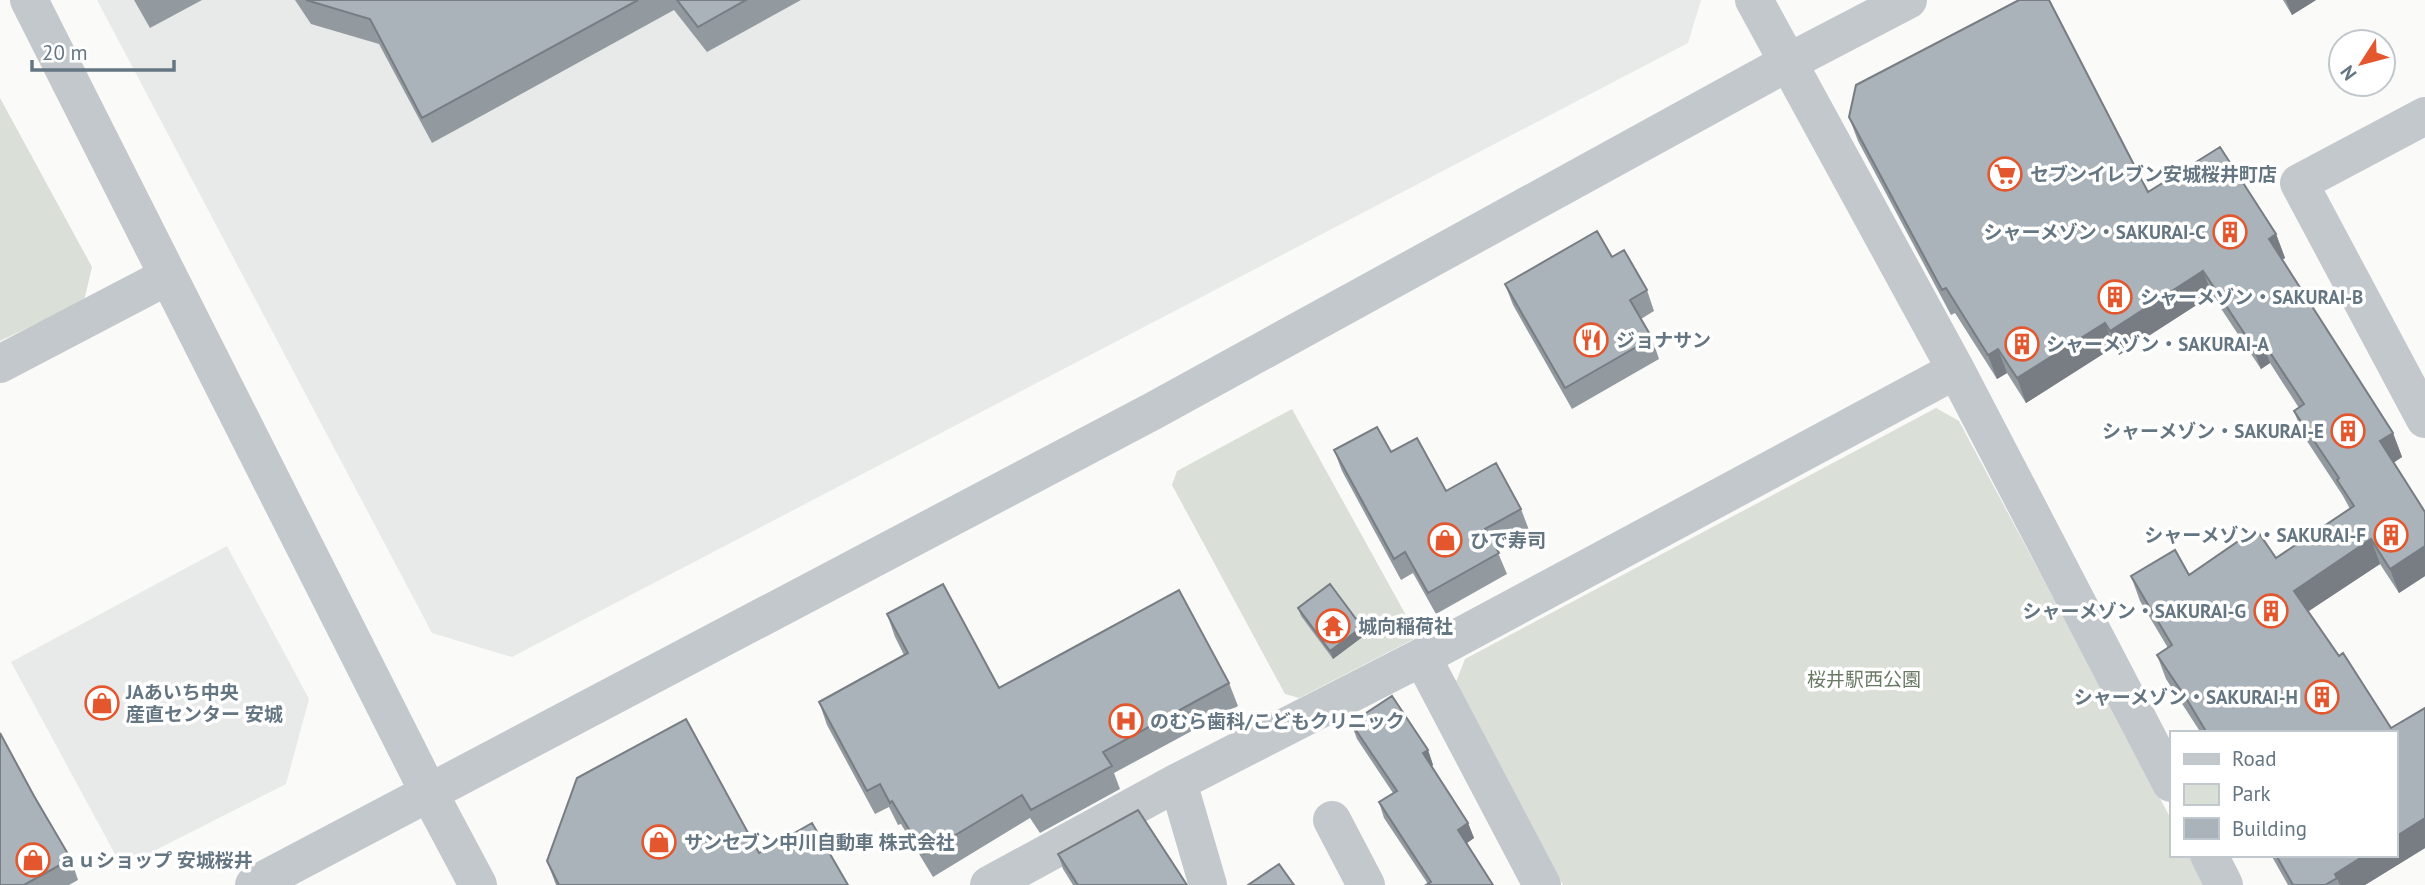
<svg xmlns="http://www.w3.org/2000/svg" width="2425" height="885" font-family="'PT Sans','Noto Sans JP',sans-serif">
  <rect width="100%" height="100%" fill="#fafaf8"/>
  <!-- built -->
  <path fill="#e8e9e9" d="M97,0H1701L1688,43L512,657L432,633Z
    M227,546L309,699L286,784L122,867L11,662Z"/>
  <!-- green -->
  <path fill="#dadfd7" d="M0,98L92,267L84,301L0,341Z
    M1936,408L1959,421L2171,819V855H2191L2206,885H1563L1456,682L1465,659Z
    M1292,409L1418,637L1299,698L1285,694L1172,485L1177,471Z"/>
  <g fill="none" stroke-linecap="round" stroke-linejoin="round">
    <!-- minor -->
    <path stroke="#c3c8cc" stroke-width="38" d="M29,0L429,793L478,885
      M1754,0L1956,370L2171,783
      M2425,116L2299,183L2425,419
      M0,364L168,276
      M1422,657L1542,885
      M1178,782L1208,885
      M1332,820L1366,885
      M2209,855L2224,885
      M254,885L1153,411L1787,63L1908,0
      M989,885L1178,782L1422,657L1956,370"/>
  </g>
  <!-- wall -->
  <path fill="#929a9f" d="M134,0H202L150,28Z
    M295,0H801L707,52L674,10L432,143L379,44L311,24Z
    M2019,0H2049L2148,192L2220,147L2276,234L2285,258L2282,260L2393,433L2402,457L2393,462L2425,512V576L2399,593L2380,564L2308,611L2339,656L2343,653L2391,728L2425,708V848L2365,885H2288L2271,855H2395V733H2201L2166,679L2157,655L2168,648L2140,601L2131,576L2175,550L2189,575L2256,529L2276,558L2350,509L2343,496L2303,435L2294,411L2299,408L2270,363L2261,369L2212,295L2119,355L2114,347L2026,403L2007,373L1997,379L1955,313L1951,315L1858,141L1849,117L1856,85Z
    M2283,0H2316L2292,15Z
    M1505,284L1647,290L1654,311L1641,319L1652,338L1659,359L1572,409L1513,305Z
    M1334,450L1391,452L1446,491L1521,509L1529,530L1496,548L1507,574L1436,614L1413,573L1401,580L1342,471Z
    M1298,608L1365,635L1333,659L1301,616Z
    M887,614L999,688L1229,683L1238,706L1114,773L1120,789L1040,833L1030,818L933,877L901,824L898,825L889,807L875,814L827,725L819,702L904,655L895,637Z
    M1351,723L1428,750L1433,765L1431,767L1468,823L1474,838L1467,843L1493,885L1428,884L1384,818L1379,802L1393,793L1357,739Z
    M34,796L71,859L78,880L69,885H0Z
    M759,853L848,885H556L547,861Z
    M1058,854L1187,885H1073L1063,869Z"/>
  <!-- shaded-wall -->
  <path fill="#777d82" d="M2286,0H2316L2292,15Z
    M2276,234L2285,258L2277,263L2269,239Z
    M2203,271L2212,295L2119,355L2110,331Z
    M2105,323L2114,347L2026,403L2017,378Z
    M2261,339L2270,363L2261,369L2252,345Z
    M1998,349L2007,373L1997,379L1988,355Z
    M2393,433L2402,457L2389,466L2380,441Z
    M2371,539L2380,564L2303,615L2294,591Z
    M2425,546V576L2399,593L2390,569Z
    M1362,627L1365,635L1333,659L1330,651Z
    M1428,750L1433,765L1428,769L1423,753Z
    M2425,818V848L2365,885H2340L2335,874L2365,855H2395V837Z
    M1468,823L1474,838L1464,845L1458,830Z"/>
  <!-- building -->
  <path fill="#aab3b9" stroke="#777d82" stroke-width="2" d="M306,0H638L422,118L370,19Z
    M677,0H746L698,27Z
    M2019,0H2049L2148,192L2220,147L2276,234L2269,239L2393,433L2380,441L2425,512V546L2390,569L2371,539L2294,591L2339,656L2343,653L2391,728L2425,708V818L2395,837V733H2207L2186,698L2157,655L2172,645L2131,576L2175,550L2189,575L2256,529L2276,558L2354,506L2337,480L2339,478L2294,411L2304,404L2261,339L2252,345L2203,271L2110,331L2105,323L2017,378L1998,349L1988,355L1946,288L1942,290L1849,117L1856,85Z
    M1597,231L1612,257L1624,250L1647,290L1630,300L1652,338L1565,388L1505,284Z
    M1377,427L1391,452L1417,438L1446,491L1496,463L1521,509L1485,529L1499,553L1428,593L1405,552L1394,559L1334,450Z
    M943,584L999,688L1179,590L1229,683L1103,752L1112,766L1031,810L1022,795L924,854L892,801L890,803L880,784L867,791L819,702L908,653L887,614Z
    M1330,584L1362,627L1330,651L1298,608Z
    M1392,696L1428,750L1423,753L1468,823L1458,830L1493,885H1426L1431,882L1379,802L1397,791L1351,723Z
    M686,719L759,853L812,823L848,885H559L547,861L577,778Z
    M0,733L34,796L71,859L24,885H0Z
    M1138,810L1187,885H1078L1058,854Z
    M2276,855H2365L2335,874L2337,878L2325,885H2293Z
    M1279,864L1294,885H1248Z"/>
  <!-- icons -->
  <defs>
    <symbol id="supermarket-ring" viewBox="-11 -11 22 22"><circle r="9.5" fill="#fff" stroke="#e4572e" stroke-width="1.5"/><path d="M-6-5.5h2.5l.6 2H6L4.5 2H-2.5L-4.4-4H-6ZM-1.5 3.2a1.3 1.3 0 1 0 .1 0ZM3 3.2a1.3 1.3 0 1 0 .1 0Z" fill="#e4572e"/></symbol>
    <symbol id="building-ring" viewBox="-11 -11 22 22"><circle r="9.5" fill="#fff" stroke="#e4572e" stroke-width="1.5"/><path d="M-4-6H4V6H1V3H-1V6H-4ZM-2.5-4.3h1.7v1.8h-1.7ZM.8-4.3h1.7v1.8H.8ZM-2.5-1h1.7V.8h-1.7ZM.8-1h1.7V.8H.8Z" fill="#e4572e"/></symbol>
    <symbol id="restaurant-ring" viewBox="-11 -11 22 22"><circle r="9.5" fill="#fff" stroke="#e4572e" stroke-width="1.5"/><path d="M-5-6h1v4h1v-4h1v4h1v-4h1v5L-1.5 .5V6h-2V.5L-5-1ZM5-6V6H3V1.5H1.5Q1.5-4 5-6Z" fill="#e4572e"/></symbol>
    <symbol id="shop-ring" viewBox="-11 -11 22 22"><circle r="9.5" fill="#fff" stroke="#e4572e" stroke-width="1.5"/><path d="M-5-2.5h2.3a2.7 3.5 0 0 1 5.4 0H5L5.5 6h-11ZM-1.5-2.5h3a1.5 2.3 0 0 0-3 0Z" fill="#e4572e"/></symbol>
    <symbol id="temple-ring" viewBox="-11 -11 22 22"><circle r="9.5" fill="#fff" stroke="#e4572e" stroke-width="1.5"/><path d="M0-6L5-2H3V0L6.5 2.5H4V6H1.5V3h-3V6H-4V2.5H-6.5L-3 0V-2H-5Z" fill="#e4572e"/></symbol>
    <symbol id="hospital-ring" viewBox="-11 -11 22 22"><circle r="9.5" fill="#fff" stroke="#e4572e" stroke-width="1.5"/><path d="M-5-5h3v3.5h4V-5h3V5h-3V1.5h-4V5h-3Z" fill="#e4572e"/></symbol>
  </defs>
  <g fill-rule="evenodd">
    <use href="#supermarket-ring" x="1986" y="155" width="38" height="38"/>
    <use href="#building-ring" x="2211" y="213" width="38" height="38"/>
    <use href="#building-ring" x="2096" y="278" width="38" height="38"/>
    <use href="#restaurant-ring" x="1572" y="321" width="38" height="38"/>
    <use href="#building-ring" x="2003" y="325" width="38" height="38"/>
    <use href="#building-ring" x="2329" y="412" width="38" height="38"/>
    <use href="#building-ring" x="2372" y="516" width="38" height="38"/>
    <use href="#shop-ring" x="1426" y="521" width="38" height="38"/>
    <use href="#building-ring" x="2252" y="592" width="38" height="38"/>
    <use href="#temple-ring" x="1314" y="607" width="38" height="38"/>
    <use href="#building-ring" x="2303" y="678" width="38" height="38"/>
    <use href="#shop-ring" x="83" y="684" width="38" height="38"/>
    <use href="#hospital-ring" x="1107" y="702" width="38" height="38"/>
    <use href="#shop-ring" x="640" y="823" width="38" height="38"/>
    <use href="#shop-ring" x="14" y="841" width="38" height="38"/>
  </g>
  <g text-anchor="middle" stroke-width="7" stroke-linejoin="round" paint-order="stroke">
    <!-- poi labels -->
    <g font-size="19" font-weight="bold" fill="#657683" stroke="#fff" text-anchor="start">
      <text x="2030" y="181">セブンイレブン安城桜井町店</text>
      <text x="2206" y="239" text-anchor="end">シャーメゾン・SAKURAI-C</text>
      <text x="2140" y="304">シャーメゾン・SAKURAI-B</text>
      <text x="1616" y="347">ジョナサン</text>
      <text x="2046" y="351">シャーメゾン・SAKURAI-A</text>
      <text x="2324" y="438" text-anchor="end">シャーメゾン・SAKURAI-E</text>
      <text x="2366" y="542" text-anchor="end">シャーメゾン・SAKURAI-F</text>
      <text x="1470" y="547">ひで寿司</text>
      <text x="2246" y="618" text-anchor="end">シャーメゾン・SAKURAI-G</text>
      <text x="1358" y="633">城向稲荷社</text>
      <text x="126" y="699">JAあいち中央<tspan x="126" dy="22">産直センター 安城</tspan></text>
      <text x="2298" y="704" text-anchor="end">シャーメゾン・SAKURAI-H</text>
      <text x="1150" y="728">のむら歯科/こどもクリニック</text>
      <text x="684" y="849">サンセブン中川自動車 株式会社</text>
      <text x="58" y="867">ａｕショップ 安城桜井</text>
    </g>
    <!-- park labels -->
    <g font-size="19" fill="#687a64" stroke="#fff">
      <text x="1864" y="686">桜井駅西公園</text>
    </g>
  </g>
  <!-- legend -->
  <rect x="2170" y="731" width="228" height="126" fill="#ffffff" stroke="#c1c8cd" stroke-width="2"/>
  <rect x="2184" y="754" width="35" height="10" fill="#c3c8cc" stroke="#c1c8cd" stroke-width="2"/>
  <text x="2232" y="766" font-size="21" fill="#657683">Road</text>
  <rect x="2184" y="784" width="35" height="21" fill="#dadfd7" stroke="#c1c8cd" stroke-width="2"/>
  <text x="2232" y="801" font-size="21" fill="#657683">Park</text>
  <rect x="2184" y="818" width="35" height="21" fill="#aab3b9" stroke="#c1c8cd" stroke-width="2"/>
  <text x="2232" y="836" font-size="21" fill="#657683">Building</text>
  <!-- north arrow -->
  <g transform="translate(2362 63) rotate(234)"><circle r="33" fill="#ffffff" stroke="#c1c8cd" stroke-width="2"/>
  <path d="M0-5L12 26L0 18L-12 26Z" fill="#e4572e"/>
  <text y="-10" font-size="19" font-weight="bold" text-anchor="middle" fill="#657683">N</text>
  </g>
  <!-- scale -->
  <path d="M32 60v10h142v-10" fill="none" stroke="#657683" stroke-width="3.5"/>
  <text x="42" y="60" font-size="21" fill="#657683" stroke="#ffffff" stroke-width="5" paint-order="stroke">20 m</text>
</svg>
